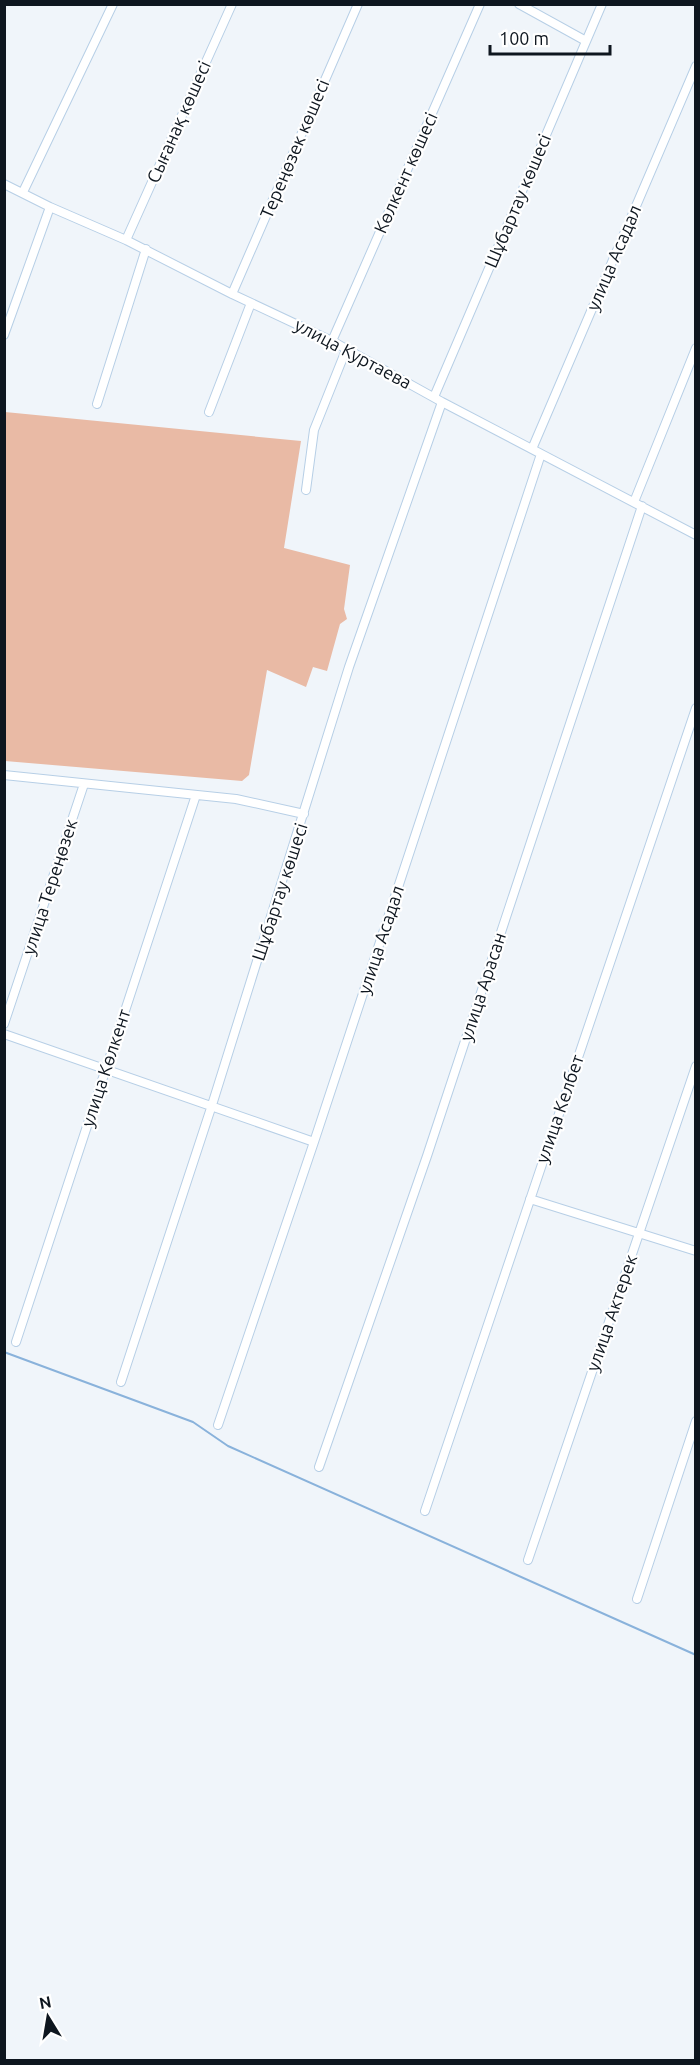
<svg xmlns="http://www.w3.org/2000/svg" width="700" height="2065" font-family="Ubuntu,sans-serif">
  <rect width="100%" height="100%" fill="#f0f5fa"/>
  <!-- green -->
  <path fill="#e9baa5" d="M5,412L301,441L284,548L350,565L344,609L347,619L340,624L327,671L313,667L306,687L267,670L249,775L242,781L5,761Z"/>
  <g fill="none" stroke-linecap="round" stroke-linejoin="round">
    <!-- stream -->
    <path stroke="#89b2db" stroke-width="2" d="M4,1352L193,1422L228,1446L696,1655"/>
    <defs>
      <path id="street" d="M519,4L586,41
        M4,184L50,207L126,240L232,294L332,341L442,402L696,535
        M23,192L113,4
        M126,240L232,4
        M232,294L358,4
        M4,335L50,207
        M332,341L480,4
        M434,397L602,4
        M97,404L146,249
        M209,412L251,303
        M532,449L696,66
        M306,490L314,430L346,350
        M634,502L696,348
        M4,775L236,799L304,814
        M4,1024L84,784
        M4,1034L314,1142
        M530,1199L696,1251
        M16,1342L196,795
        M121,1382L212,1105L349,667L442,402
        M218,1425L314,1142L541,454
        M319,1467L427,1156L642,506
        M425,1511L696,708
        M528,1560L696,1066
        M637,1599L696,1421"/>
    </defs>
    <!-- street casing -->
    <use href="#street" stroke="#b7cfe6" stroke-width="10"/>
    <!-- street -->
    <use href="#street" stroke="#fff" stroke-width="8"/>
  </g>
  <g text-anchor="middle" stroke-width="4.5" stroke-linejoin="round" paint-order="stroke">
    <!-- street labels -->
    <g font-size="18" fill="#0e161f" stroke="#fff">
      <text transform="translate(179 122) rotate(-66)" y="6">Сығанақ көшесі</text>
      <text transform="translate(295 149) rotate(-67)" y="6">Тереңөзек көшесі</text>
      <text transform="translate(406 173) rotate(-66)" y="6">Көлкент көшесі</text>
      <text transform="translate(518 201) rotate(-67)" y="6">Шұбартау көшесі</text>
      <text transform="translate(614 258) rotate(-67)" y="6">улица Асадал</text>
      <text transform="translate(353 354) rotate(28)" y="6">улица Куртаева</text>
      <text transform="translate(50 887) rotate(-72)" y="6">улица Тереңөзек</text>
      <text transform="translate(280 892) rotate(-72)" y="6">Шұбартау көшесі</text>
      <text transform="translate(381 940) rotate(-72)" y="6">улица Асадал</text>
      <text transform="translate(483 987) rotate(-72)" y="6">улица Арасан</text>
      <text transform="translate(106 1068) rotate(-72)" y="6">улица Көлкент</text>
      <text transform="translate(560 1109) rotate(-71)" y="6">улица Келбет</text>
      <text transform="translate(612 1313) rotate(-71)" y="6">улица Актерек</text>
    </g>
  </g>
  <!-- border -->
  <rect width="700" height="2065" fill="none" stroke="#0e161f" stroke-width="12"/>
  <!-- north arrow -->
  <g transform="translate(48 2017) rotate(349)" stroke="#ffffff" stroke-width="4.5" paint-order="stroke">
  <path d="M0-4.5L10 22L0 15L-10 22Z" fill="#0e161f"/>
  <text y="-9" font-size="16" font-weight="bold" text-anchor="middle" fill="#0e161f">N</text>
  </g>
  <!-- scale -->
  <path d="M490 45v9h120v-9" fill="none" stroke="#0e161f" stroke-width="3"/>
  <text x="499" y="45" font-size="18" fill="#0e161f" stroke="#ffffff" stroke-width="4.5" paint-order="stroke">100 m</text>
</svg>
